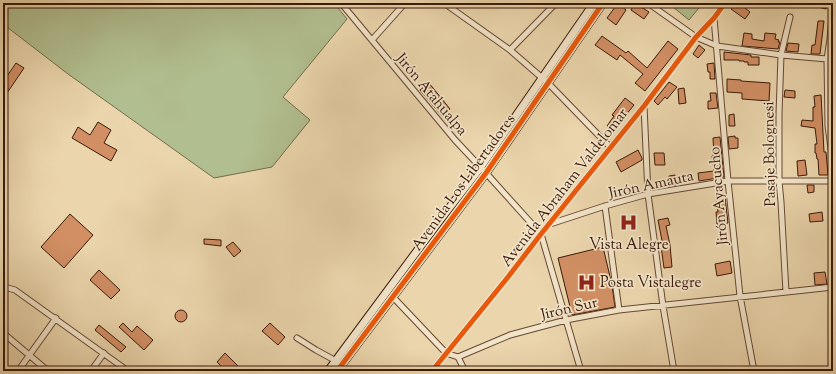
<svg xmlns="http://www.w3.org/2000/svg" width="836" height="374" font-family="'Sorts Mill Goudy',serif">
  <rect width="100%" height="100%" fill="#ebd5ac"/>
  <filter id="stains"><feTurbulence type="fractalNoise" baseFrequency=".005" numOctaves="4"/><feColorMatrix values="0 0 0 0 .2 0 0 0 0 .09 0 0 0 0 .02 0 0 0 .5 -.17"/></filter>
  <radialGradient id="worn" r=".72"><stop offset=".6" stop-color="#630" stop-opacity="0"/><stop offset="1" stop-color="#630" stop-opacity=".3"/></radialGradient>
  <!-- green -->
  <path fill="#b1be8f" stroke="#756c4c" d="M3,3H334L347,19L283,97L310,120L272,167L214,178L68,74L3,24Z
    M676,3H703L689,20L673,7Z"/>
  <!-- building -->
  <path fill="#d28f64" stroke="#391909" d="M618,3L626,10L616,25L607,18Z
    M635,3L649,12L644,19L631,10Z
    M736,3H746L744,7L750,12L745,19L731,9Z
    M810,3H827L826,9L810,5Z
    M818,21H824L820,54H811L812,45H815Z
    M744,33L752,34V39L764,41L765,33L776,34L775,39L779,40L778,42H780L778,49L742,46Z
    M602,36L626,53L628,51L647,68L668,41L678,49L645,91L635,83L643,74L620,55L617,60L595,45Z
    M788,43L799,44L798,52L786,51Z
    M699,45L705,50L698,58L693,54Z
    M724,52L751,55V57H759V65H748V62H744V61H739V60H724Z
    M16,63L24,68L3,99V82Z
    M714,63L715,79H710V72H708L707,64Z
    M727,79L741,80V81L770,83L769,101L742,99V93L727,92Z
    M669,82L677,87L667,99L665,97L658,105L654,101Z
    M429,83L450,109L442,116L420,90Z
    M684,88L686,103L679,104L678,89Z
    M785,90L795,91V98L784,97Z
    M710,93H716L718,108L708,109V101H711Z
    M821,95L824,152H826L828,175H819L818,159H817L816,153H815V144H817L815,128L801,126L802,120L813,121V107H815L814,96Z
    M625,98L634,105L621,121H620L613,130L607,126L614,116L612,115Z
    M734,114L735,126H729V115Z
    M98,122L111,130L104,143L117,150L111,161L72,138L78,127L90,135Z
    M735,136V138H738V148L729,149L728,137Z
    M720,137L724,177L699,181L698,173L714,171L712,156L714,155L713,138Z
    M638,150L642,158V160L621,172L616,162Z
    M654,153H664L665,165H655Z
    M805,160L807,175L798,176L797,161Z
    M675,175L676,185L670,186L669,176Z
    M807,185H814V192L808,193Z
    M725,197L728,223L717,224L716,212H718L716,198Z
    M822,212L823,221L810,222L809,214Z
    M70,214L93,235L64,268L41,247Z
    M668,218L670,225L666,226L670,245L672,267L664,268L661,246H663L658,220Z
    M204,239L221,240V246L204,244Z
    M233,242L241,251L234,257L226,247Z
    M603,247L612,285L615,307L572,315L558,258Z
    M730,261L732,273L717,276L715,264Z
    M99,270L120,290L111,299L90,280Z
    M825,272L827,284L815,285L814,273Z
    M175 316a6 6 0 1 1 12 0a6 6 0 1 1-12 0Z
    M123,323L132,332L137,326L153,340L144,350L119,327Z
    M270,323L285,337L278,345L262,331Z
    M99,325L126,347L121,352L95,330Z
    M225,353L243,371H226L217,362Z"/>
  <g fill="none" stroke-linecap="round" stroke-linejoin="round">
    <defs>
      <path id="street" d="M341,3L455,140L486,173L541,234L581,371
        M444,3L510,50L548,83L611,148
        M648,3L696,37L717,46L781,55L827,59L833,58
        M502,4L503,3
        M833,5L830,39L827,59L828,126L833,163
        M714,18L728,181L740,296L754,371
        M372,40L405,3
        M510,50L556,3
        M644,106L648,194L663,306L674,371
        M605,206L619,310
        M550,224L605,206L648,194L728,181H833
        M3,289L8,288L15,290L128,371
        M786,292L781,202L779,181V114L781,55L790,17
        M392,296L446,353L458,357L465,371
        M3,333L48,371
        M297,338L316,350L338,362
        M458,357L510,335L566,320L619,310L833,287
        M18,371L56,318
        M91,371L104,353
        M432,371L508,277L541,234L644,106L696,37L714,18L725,3"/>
      <path id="secondary" d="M328,371L440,220L480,168L594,3
        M337,371L486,173L548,83L603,3"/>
    </defs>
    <!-- street casing -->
    <use href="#street" stroke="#664832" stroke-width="7"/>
    <!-- secondary casing -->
    <use href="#secondary" stroke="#391909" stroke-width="9"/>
    <!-- street -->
    <use href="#street" stroke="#f2e4c9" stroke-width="5"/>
    <!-- secondary -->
    <use href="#secondary" stroke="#f2e4c9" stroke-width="7"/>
    <defs>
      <path id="cycleway" d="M337,371L486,173L548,83L603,3
        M432,371L508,277L541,234L644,106L696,37L714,18L725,3"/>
    </defs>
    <!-- cycleway casing -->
    <use href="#cycleway" stroke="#f2e4c9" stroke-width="8"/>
    <!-- cycleway -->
    <use href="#cycleway" stroke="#e8590c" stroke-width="5"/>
  </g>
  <!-- icons -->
  <defs>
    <symbol id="hospital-bare" viewBox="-9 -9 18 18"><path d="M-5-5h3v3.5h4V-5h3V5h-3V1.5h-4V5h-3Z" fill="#8f2418" stroke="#f2e4c9" stroke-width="2.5" paint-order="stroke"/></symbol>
  </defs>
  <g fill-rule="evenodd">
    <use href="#hospital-bare" x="616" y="210" width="25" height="25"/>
    <use href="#hospital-bare" x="574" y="270" width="25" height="25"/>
  </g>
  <g text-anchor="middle" stroke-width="3.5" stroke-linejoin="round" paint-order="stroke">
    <!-- street labels -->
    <g font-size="15" fill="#391909" stroke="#f2e4c9">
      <text transform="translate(432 94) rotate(50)" y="5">Jirón Atahualpa</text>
      <text transform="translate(769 154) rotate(-91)" y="5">Pasaje Bolognesi</text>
      <text transform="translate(463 182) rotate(-54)" y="5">Avenida Los Libertadores</text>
      <text transform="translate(651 184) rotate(-12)" y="5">Jirón Amauta</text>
      <text transform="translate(564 187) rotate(-52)" y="5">Avenida Abraham Valdelomar</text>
      <text transform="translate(718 196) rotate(-95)" y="5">Jirón Ayacucho</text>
      <text transform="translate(569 308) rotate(-13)" y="5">Jirón Sur</text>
    </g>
    <!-- poi labels -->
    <g font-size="15" fill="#391909" stroke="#f2e4c9">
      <text x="629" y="249">Vista Alegre</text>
      <text x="600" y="287" text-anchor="start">Posta Vistalegre</text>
    </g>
  </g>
  <!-- margin -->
  <rect width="836" height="374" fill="none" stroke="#ebd5ac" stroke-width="16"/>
  <rect x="4" y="4" width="828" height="366" fill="none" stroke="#391909" stroke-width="2"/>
  <rect x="8" y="8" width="820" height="358" fill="none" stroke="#391909"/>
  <rect width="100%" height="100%" filter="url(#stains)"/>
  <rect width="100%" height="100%" fill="url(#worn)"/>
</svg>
